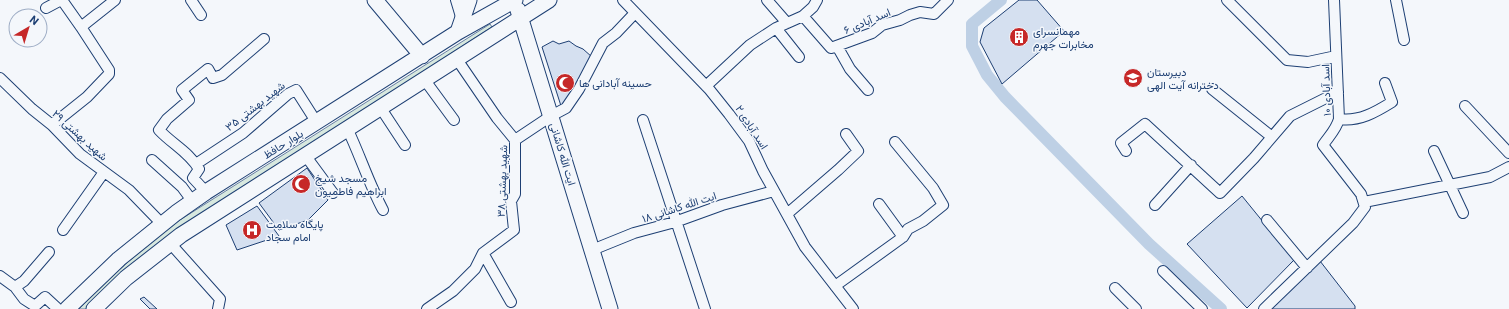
<svg xmlns="http://www.w3.org/2000/svg" width="1509" height="309" font-family="Roboto,Vazirmatn,sans-serif">
  <rect width="100%" height="100%" fill="#f4f7fb"/>
  <!-- green -->
  <path fill="#d7e8df" stroke="#687fa3" d="M490,24L492,27L168,236L106,288L86,309H79L102,285L164,230Z"/>
  <g fill="none" stroke-linecap="round" stroke-linejoin="round">
    <!-- canal -->
    <path stroke="#bed0e5" stroke-width="12" d="M1001,0L972,24V46L987,75L1005,97L1149,244L1221,309"/>
  </g>
  <!-- building -->
  <path fill="#d5e0f0" stroke="#1d3f73" d="M1019,0H1037L1064,31L1002,84L980,42L984,28Z
    M553,41L559,44L569,41L576,46L583,49L592,57L562,109L542,47Z
    M307,168L328,200L308,220L279,230L259,203Z
    M1242,196L1294,260L1247,308L1187,244Z
    M257,206L279,236L237,250L226,225Z
    M1320,261L1355,306V309H1268Z
    M144,297L157,309H150L140,299Z"/>
  <g fill="none" stroke-linecap="round" stroke-linejoin="round">
    <defs>
      <path id="street" d="M62,0L81,27
        M191,0L201,15
        M456,0L462,20
        M623,0L709,89L729,114L749,141L763,171L805,247L853,309
        M767,0L787,23
        M1227,0L1287,60L1308,62L1336,56
        M1396,0L1404,40
        M46,8L61,0
        M803,16L831,48L872,33L882,25L900,20L910,15L920,12L934,14L948,0
        M776,28L799,57
        M837,46L850,69L868,90
        M0,78L32,109L52,125L80,154L129,190L162,224
        M424,79L454,120
        M706,86L750,45L776,28L803,16L813,7L817,0
        M1212,89L1272,137
        M1465,106L1509,153
        M380,107L405,145
        M1339,119C1359,122 1376,112 1392,102L1385,83
        M643,120L705,309
        M52,125L87,97L109,74V70L81,27L115,0
        M347,128C360,155 369,184 383,210
        M515,140L551,116L566,108L579,89L603,43L616,33L635,13
        M895,142L933,188L943,205L923,221L908,229L903,237
        M1126,151L1121,143L1145,124L1220,193L1254,158L1290,116L1338,92
        M1434,151L1463,213
        M305,155L333,193
        M152,160L182,187L193,202
        M196,164L243,133L288,94L296,90L317,123
        M206,192L193,178L199,169C189,152 172,144 159,130L167,119L189,100L182,90L208,69L213,78L222,75L264,39
        M1364,202L1490,177L1509,167
        M1155,205L1191,165
        M787,214L838,170L858,151L846,134
        M1267,220L1307,268
        M63,230L104,172
        M170,243L220,299L218,309
        M592,250L634,233L675,222L722,205L774,191
        M483,253L511,302
        M1163,271L1202,309
        M0,276L15,287L24,281L49,252
        M835,286L903,237L879,204
        M15,287L24,299L35,306L45,297L58,309
        M1115,288L1136,309
        M427,309L453,291L475,269L483,253L514,230L511,201L515,194V140L497,118L456,58
        M1264,309L1353,223L1365,207L1361,194L1323,145C1329,136 1336,130 1339,119L1334,0"/>
      <path id="secondary" d="M375,0L422,56
        M518,10L610,309
        M458,32L469,0
        M67,309L119,259L176,213L206,192L458,32L515,0
        M94,309L126,278L181,235L549,0"/>
    </defs>
    <!-- street casing -->
    <use href="#street" stroke="#1d3f73" stroke-width="12"/>
    <!-- secondary casing -->
    <use href="#secondary" stroke="#1d3f73" stroke-width="17"/>
    <!-- street -->
    <use href="#street" stroke="#f4f7fb" stroke-width="10"/>
    <!-- secondary -->
    <use href="#secondary" stroke="#f4f7fb" stroke-width="15"/>
  </g>
  <!-- icons -->
  <defs>
    <symbol id="building-disc" viewBox="-11 -11 22 22"><circle r="9.5" fill="#c62828" stroke="#f4f7fb"/><path d="M-4-6H4V6H1V3H-1V6H-4ZM-2.5-4.3h1.7v1.8h-1.7ZM.8-4.3h1.7v1.8H.8ZM-2.5-1h1.7V.8h-1.7ZM.8-1h1.7V.8H.8Z" fill="#fff"/></symbol>
    <symbol id="school-disc" viewBox="-11 -11 22 22"><circle r="9.5" fill="#c62828" stroke="#f4f7fb"/><path d="M0-5L7-2L0 1L-7-2ZM-4 1L0 2.5L4 1V4Q0 6-4 4Z" fill="#fff"/></symbol>
    <symbol id="mosque-disc" viewBox="-11 -11 22 22"><circle r="9.5" fill="#c62828" stroke="#f4f7fb"/><path d="M3.5-4.9A6 6 0 1 0 3.5 4.9A5 5 0 1 1 3.5-4.9Z" fill="#fff"/></symbol>
    <symbol id="hospital-disc" viewBox="-11 -11 22 22"><circle r="9.5" fill="#c62828" stroke="#f4f7fb"/><path d="M-5-5h3v3.5h4V-5h3V5h-3V1.5h-4V5h-3Z" fill="#fff"/></symbol>
  </defs>
  <g fill-rule="evenodd">
    <use href="#building-disc" x="1008" y="26" width="22" height="22"/>
    <use href="#school-disc" x="1122" y="67" width="22" height="22"/>
    <use href="#mosque-disc" x="554" y="72" width="22" height="22"/>
    <use href="#mosque-disc" x="290" y="173" width="22" height="22"/>
    <use href="#hospital-disc" x="241" y="219" width="22" height="22"/>
  </g>
  <g text-anchor="middle" stroke-width="3" stroke-linejoin="round" paint-order="stroke">
    <!-- street labels -->
    <g font-size="11" fill="#1d3f73" stroke="#f4f7fb">
      <text transform="translate(867 21) rotate(-23)" y="4">اسد آبادی ۶</text>
      <text transform="translate(1326 90) rotate(-92)" y="4">اسد آبادی ۱۰</text>
      <text transform="translate(255 106) rotate(-38)" y="4">شهید بهشتی ۳۵</text>
      <text transform="translate(752 127) rotate(57)" y="4">اسد آبادی ۲</text>
      <text transform="translate(80 135) rotate(42)" y="4">شهید بهشتی ۲۹</text>
      <text transform="translate(283 144) rotate(-32)" y="4">بلوار حافظ</text>
      <text transform="translate(563 154) rotate(73)" y="4">ایت الله کاشانی</text>
      <text transform="translate(502 181) rotate(-88)" y="4">شهید بهشتی ۳۸</text>
      <text transform="translate(679 207) rotate(-18)" y="4">ایت الله کاشانی ۱۸</text>
    </g>
    <!-- poi labels -->
    <g font-size="11" fill="#1d3f73" stroke="#f4f7fb" text-anchor="start">
      <text x="1033" y="35">مهمانسرای<tspan x="1033" dy="13">مخابرات جهرم</tspan></text>
      <text x="1147" y="76">دبیرستان<tspan x="1147" dy="13">دخترانه آیت الهی</tspan></text>
      <text x="579" y="87">حسینه آبادانی ها</text>
      <text x="315" y="182">مسجد شیخ<tspan x="315" dy="13">ابراهیم فاطمیون</tspan></text>
      <text x="266" y="228">پایگاه سلامت<tspan x="266" dy="13">امام سجاد</tspan></text>
    </g>
  </g>
  <!-- north arrow -->
  <g transform="translate(28 28) rotate(38)"><circle r="19" fill="#f4f7fb" stroke="#9eadc5"/>
  <path d="M0-3L7 15L0 10L-7 15Z" fill="#c62828"/>
  <text y="-6" font-size="11" font-weight="bold" text-anchor="middle" fill="#1d3f73">N</text>
  </g>
</svg>
